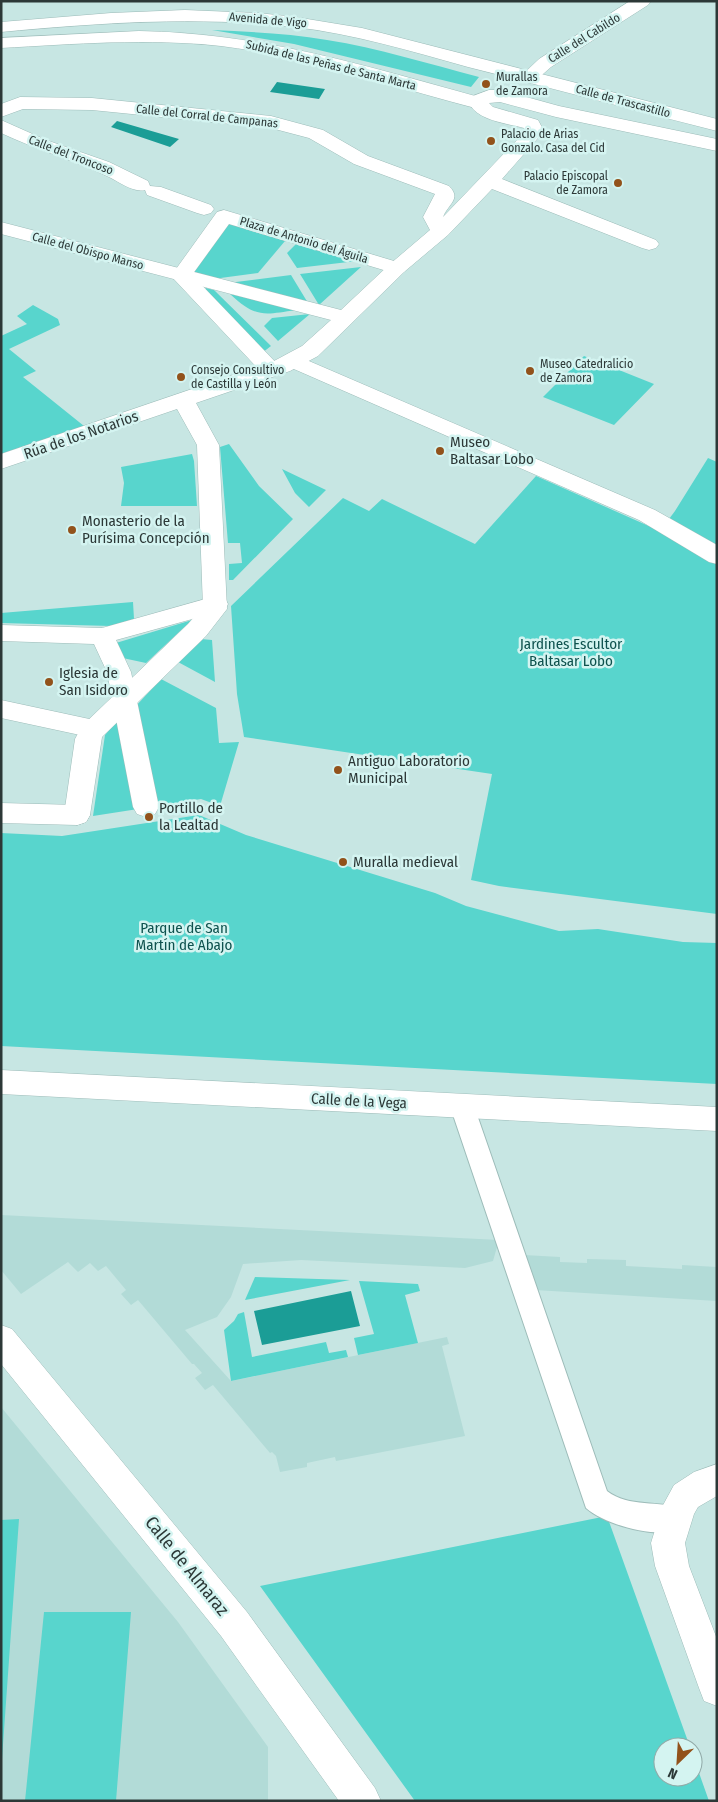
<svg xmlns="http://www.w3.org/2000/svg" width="718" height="1802" font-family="'Fira Sans Condensed',sans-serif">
  <rect width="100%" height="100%" fill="#c7e6e3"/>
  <!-- built -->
  <path fill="#b2dbd7" d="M1,1215L499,1240L493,1261L465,1268L301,1260L243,1264L231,1297L217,1317L185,1330L231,1381L447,1337L449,1344L442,1346L465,1436L336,1461L335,1457L307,1463V1467L280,1472L276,1456L272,1452L270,1453L213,1385L205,1390L195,1378L202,1373L194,1364H192L138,1300L131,1305L121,1294L126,1290L106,1266L98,1271L90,1263L78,1272L68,1262L21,1294L1,1270Z
    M524,1255L560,1257V1262L587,1263V1259L626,1260V1266L682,1269V1265L717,1267V1301L535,1290Z
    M1,1407L178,1622L268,1747V1801H1Z"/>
  <!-- green -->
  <path fill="#58d5cd" d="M212,30C250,32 289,33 327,40C378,48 429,64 479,77L471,87L294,44Z
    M227,223L285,241L258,273L213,279L191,273Z
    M296,244L357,261L297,268L287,253Z
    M361,267L319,305L300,274Z
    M291,275L308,303L228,283Z
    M206,288L214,290L271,346L262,353L202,293Z
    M230,294L296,310C263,315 256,318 230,294Z
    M33,305L58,319L60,325L9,349L36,371L23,377L84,426L1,456V336L27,324L17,316Z
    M310,314L278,341L264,326L272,318Z
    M584,356L654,384L614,425L543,397Z
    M229,444L259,486L293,519L233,580H229V564L242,563L240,543H228L220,447Z
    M192,454L194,461L197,506H121L124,483L121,467Z
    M708,458L717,462V914L499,886L471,880L492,774L244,737L237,694L231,606L343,498L369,511L382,499L475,544L536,476L660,531L675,511Z
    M282,469L326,490L309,507L295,493Z
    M133,602L134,619L111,626L1,623V613Z
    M192,620L146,663L118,657L116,643Z
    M201,639L212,640L215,682L178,662Z
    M161,679L216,708L219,743L239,742L220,806L201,799L153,807L135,707Z
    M121,716L138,809L93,816L105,735Z
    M199,815L246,835L435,893L466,906L559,931L598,929L683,942L717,943V1084L1,1046V833L62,836Z
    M255,1277L350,1280L245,1300Z
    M359,1281L418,1284L420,1291L405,1295L418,1343L358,1355L354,1338L374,1334Z
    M244,1312L252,1357L326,1342L329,1353L346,1350L348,1357L231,1381L224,1330L234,1321L238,1314Z
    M607,1516L690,1747H663V1777H693V1756L709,1801H415L260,1586Z
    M19,1519L1,1773V1520Z
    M44,1612H131L116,1801H25Z"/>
  <!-- water -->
  <path fill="#1b9d96" d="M277,82L325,89L319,99L270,92Z
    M117,121L179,139L170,147L111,127Z
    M351,1291L360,1326L262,1345L254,1311Z"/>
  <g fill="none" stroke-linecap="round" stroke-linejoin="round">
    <defs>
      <path id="service" d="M462,1096L471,1099L474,1106L607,1491C629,1508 659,1500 684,1509L688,1519L684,1529C658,1539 607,1526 586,1508L450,1106L453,1099Z"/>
      <path id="pedestrian" d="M139,31C262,33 369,67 486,99L488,103L486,107L479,109C393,87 310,57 221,46C148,38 74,44 1,48V38Z
        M1,120L46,140L109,162L148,181L150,186L161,187L211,205L214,209L211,213L204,215L197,213L147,195L145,190C134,193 119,182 109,177C74,160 37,150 1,133Z
        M224,210L404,264L407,268L404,272L397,274L229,224L192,275L283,370L280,375L272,376L264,375L171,276L217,212Z
        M295,355L655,510L717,545V564L709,562L639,520L287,366L284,361L287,356Z
        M216,596L225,598L228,604L225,610L116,640L131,672L159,807L155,814L146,817L137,814L133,807L107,672L94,644L1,641V625L102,628Z
        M1,700L94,720L103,723L107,729L103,735L94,738L1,718Z
        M1,803L77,805L86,808L90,815L86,822L77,825L1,823Z"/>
      <path id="minor" d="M630,1H651L648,5L551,67L535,81L529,83L523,81L520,77L539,59Z
        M489,90H501L559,106L717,139V151L556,117L500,102L489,103L493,107L538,120L544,131L502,179L656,240L659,244L656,248L649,250L642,248L492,189L448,235L404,272L318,356L290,371L196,403L219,445L227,609L206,636L102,737L90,815L86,822L77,825L68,822L64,815L75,739L82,726L188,624L203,607L197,445L177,409L1,469V454L274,361L302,346L331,320L1,234V222L341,310L390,264L430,230L423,217L435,194L354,164L309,138L271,128L92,110L23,109L1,117V104L20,97L92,98L271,116L323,130L368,156L449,186C462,199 448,204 443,217L518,139L521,138L525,131L524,128C506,123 480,121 470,105L473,96Z
        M1,1325L12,1329L247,1612L375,1788L381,1801H339L221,1636L1,1364Z
        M717,1464V1496L698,1507L694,1514L685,1543L689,1566L717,1639V1706L704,1701L699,1688L655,1566L651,1543L662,1507L674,1485L694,1472Z"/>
      <path id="tertiary" d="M185,10L258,13L295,17L362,28L717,119V131C634,110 551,88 468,67C411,51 354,34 295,27C197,16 99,23 1,32V22L111,13Z"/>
      <path id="trunk" d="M1,1070L717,1107V1131L1,1094Z"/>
    </defs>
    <!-- service casing -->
    <use href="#service" stroke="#9dbcb9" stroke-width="2"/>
    <!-- pedestrian casing -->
    <use href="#pedestrian" stroke="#9dbcb9" stroke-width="1"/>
    <!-- minor casing -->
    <use href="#minor" stroke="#9dbcb9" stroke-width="1"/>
    <!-- tertiary casing -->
    <use href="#tertiary" stroke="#9dbcb9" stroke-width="1"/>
    <!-- trunk casing -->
    <use href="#trunk" stroke="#9dbcb9" stroke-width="1"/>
    <!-- service -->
    <use href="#service" fill="#fff" fill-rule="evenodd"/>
    <!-- pedestrian -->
    <use href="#pedestrian" fill="#fff" fill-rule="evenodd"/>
    <!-- minor -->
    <use href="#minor" fill="#fff" fill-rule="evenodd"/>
    <!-- tertiary -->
    <use href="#tertiary" fill="#fff" fill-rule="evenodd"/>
    <!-- trunk -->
    <use href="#trunk" fill="#fff" fill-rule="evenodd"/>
  </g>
  <!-- markers -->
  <g fill="#92521b" stroke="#d4f4f1" stroke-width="2">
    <circle cx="486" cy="84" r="5"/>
    <circle cx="491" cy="141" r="5"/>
    <circle cx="618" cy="183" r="5"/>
    <circle cx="530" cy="371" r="5"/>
    <circle cx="181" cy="377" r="5"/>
    <circle cx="440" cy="451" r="5"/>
    <circle cx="72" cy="530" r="5"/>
    <circle cx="49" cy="682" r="5"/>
    <circle cx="338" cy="770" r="5"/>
    <circle cx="149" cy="817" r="5"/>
    <circle cx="343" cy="862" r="5"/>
  </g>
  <g text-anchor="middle" stroke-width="5" stroke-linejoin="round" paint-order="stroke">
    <!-- far-street labels -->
    <g font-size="12" fill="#2c3837" stroke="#d4f4f1">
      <text transform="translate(268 20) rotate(5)" y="4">Avenida de Vigo</text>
      <text transform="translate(584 38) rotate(-32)" y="4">Calle del Cabildo</text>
      <text transform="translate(331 65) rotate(14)" y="4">Subida de las Peñas de Santa Marta</text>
      <text transform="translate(623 101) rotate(15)" y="4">Calle de Trascastillo</text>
      <text transform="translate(207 116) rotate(6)" y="4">Calle del Corral de Campanas</text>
      <text transform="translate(71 155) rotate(21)" y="4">Calle del Troncoso</text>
      <text transform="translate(304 240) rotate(17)" y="4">Plaza de Antonio del Águila</text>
      <text transform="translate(88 251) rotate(15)" y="4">Calle del Obispo Manso</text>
    </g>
    <!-- far-poi labels -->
    <g font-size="12" fill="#2c3837" stroke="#d4f4f1" text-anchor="start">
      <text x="496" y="81">Murallas<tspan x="496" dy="14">de Zamora</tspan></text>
      <text x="501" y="138">Palacio de Arias<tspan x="501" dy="14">Gonzalo. Casa del Cid</tspan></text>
      <text x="608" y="180" text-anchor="end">Palacio Episcopal<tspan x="608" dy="14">de Zamora</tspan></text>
      <text x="540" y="368">Museo Catedralicio<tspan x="540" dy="14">de Zamora</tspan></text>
      <text x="191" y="374">Consejo Consultivo<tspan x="191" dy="14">de Castilla y León</tspan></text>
    </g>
    <!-- street labels -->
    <g font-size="15" fill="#2c3837" stroke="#d4f4f1">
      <text transform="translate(81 435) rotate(-19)" y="5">Rúa de los Notarios</text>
      <text transform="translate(359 1101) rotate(3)" y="5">Calle de la Vega</text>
    </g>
    <!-- poi labels -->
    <g font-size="15" fill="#2c3837" stroke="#d4f4f1" text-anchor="start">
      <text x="450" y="447">Museo<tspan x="450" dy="17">Baltasar Lobo</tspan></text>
      <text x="82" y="526">Monasterio de la<tspan x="82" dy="17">Purísima Concepción</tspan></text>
      <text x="59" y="678">Iglesia de<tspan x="59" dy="17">San Isidoro</tspan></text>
      <text x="348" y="766">Antiguo Laboratorio<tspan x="348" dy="17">Municipal</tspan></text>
      <text x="159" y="813">Portillo de<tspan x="159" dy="17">la Lealtad</tspan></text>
      <text x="353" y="867">Muralla medieval</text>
    </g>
    <!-- park labels -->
    <g font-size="15" fill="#0e524e" stroke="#d4f4f1">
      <text x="571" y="649">Jardines Escultor<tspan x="571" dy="17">Baltasar Lobo</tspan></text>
      <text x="184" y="933">Parque de San<tspan x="184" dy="17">Martín de Abajo</tspan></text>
    </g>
    <!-- near-street labels -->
    <g font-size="18" fill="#2c3837" stroke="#d4f4f1">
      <text transform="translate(187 1566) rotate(51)" y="6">Calle de Almaraz</text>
    </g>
  </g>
  <!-- border -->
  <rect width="718" height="1802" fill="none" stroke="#2c3837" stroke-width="5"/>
  <!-- north arrow -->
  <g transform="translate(678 1762) rotate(205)"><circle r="24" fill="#d4f4f1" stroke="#91a9a7"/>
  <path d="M0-4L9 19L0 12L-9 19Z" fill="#92521b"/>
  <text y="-8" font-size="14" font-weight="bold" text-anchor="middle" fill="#2c3837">N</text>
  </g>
</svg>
